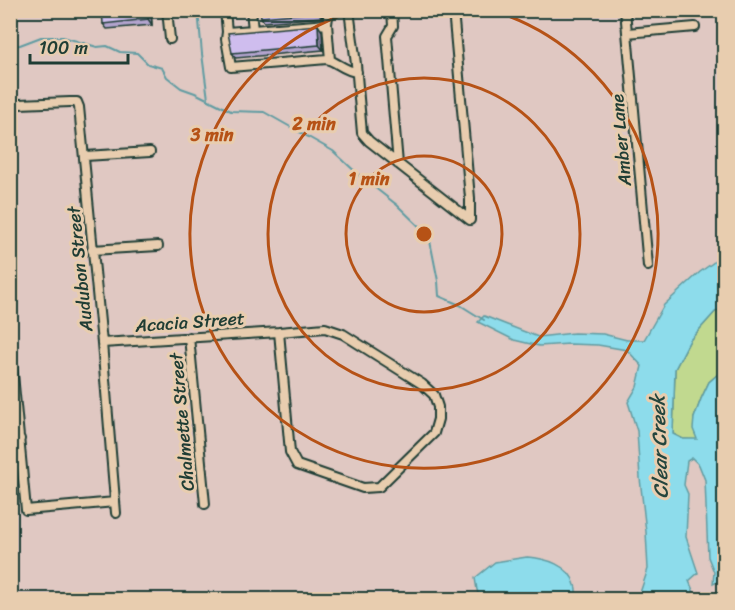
<svg xmlns="http://www.w3.org/2000/svg" width="735" height="610" font-family="Sriracha,sans-serif">
  <rect width="100%" height="100%" fill="#e0c8c2"/>
  <filter id="ink" filterUnits="userSpaceOnUse"><feTurbulence type="fractalNoise" baseFrequency=".0167" numOctaves="2"/><feDisplacementMap in="SourceGraphic" scale="12" xChannelSelector="R" yChannelSelector="G"/><feConvolveMatrix kernelMatrix="1 2 1 2 8 2 1 2 1" color-interpolation-filters="sRGB"/></filter>
  <g filter="url(#ink)">
    <!-- green -->
    <path fill="#c1d98f" stroke="#708b62" stroke-width="1.5" d="M724,307V369L709,382L701,399L694,418L698,440L683,439L673,434L675,369L690,340L715,312Z"/>
    <!-- water -->
    <path fill="#8ddceb" stroke="#619ca2" stroke-width="1.5" d="M724,255V307L715,312L690,340L675,369L673,434L683,439H697L693,429L694,418L701,399L709,382L724,369V579L713,584L714,572L708,557L705,480L699,465L692,458L687,461L684,485L688,494L686,537L698,573L689,581L695,595V599H638L648,569L646,532L640,478L637,431L628,402L637,387L642,366L627,350L598,345L569,344L539,346L514,340L478,322L484,316L538,337L574,333L603,334L627,340H644L664,305L700,272Z
      M527,557C545,558 570,565 575,585C577,589 576,595 576,599H480L477,590L475,578L495,562Z"/>
    <g fill="none" stroke-linecap="round" stroke-linejoin="round">
      <!-- stream -->
      <path stroke="#619ca2" stroke-width="2" d="M198,10L202,54L208,99
        M10,46L20,45L41,37H63L97,47L107,46L120,52L137,53L148,64L162,68L167,77L181,88L195,93L231,111L264,112L333,151L360,176L397,205L429,236L438,281L439,296L460,305L484,320"/>
      <defs>
        <path id="minor" d="M167,10L170,39
          M225,10L227,32
          M251,10L253,30L227,32L226,39L231,67L327,59C339,63 344,71 357,72
          M329,10L327,24L330,60
          M349,10L356,64L362,133L369,141L470,220V198L453,10
          M392,10L393,26L387,36L398,164
          M625,10L648,266
          M253,30L327,24
          M627,33L695,27
          M10,108L19,104L70,102H77L79,107L102,343L116,513
          M85,156L150,152
          M92,250L158,246
          M325,328L343,334L422,384L434,395L438,407V419L434,433L379,487L363,488L297,465L290,452L279,332Z
          M189,337L205,504
          M10,343L26,510L115,502
          M102,343L279,332
          M10,440L20,439"/>
      </defs>
      <!-- minor casing -->
      <use href="#minor" stroke="#1f3d34" stroke-width="12"/>
      <!-- minor -->
      <use href="#minor" stroke="#e8cdaf" stroke-width="8"/>
    </g>
    <!-- wall -->
    <path fill="#b2a3cd" stroke="#1f3d34" stroke-width="1.5" d="M151,10L152,25L107,29L103,24Z
      M323,10L322,17L264,22L261,17Z
      M322,31L323,50L236,58L232,53Z"/>
    <!-- shaded-wall -->
    <path fill="#9184a7" stroke="#1f3d34" stroke-width="1.5" d="M147,10H151L152,25L148,19Z
      M318,10H323L322,17L318,12Z
      M318,25L322,31L323,50L319,45Z"/>
    <!-- building -->
    <path fill="#cfbdee" stroke="#1f3d34" stroke-width="1.5" d="M102,10H147L148,19L103,24Z
      M260,10H318V12L261,17Z
      M318,25L319,45L232,53L228,33Z"/>
  </g>
  <!-- distance rings -->
  <g fill="none" stroke="#b65216" stroke-width="3">
    <circle cx="424" cy="234" r="78"/>
    <circle cx="424" cy="234" r="156"/>
    <path d="M494 11A234 234 0 1 1 354 11"/>
  </g>
  <g text-anchor="middle" stroke-width="6" stroke-linejoin="round" paint-order="stroke">
    <!-- street labels -->
    <g font-size="18" fill="#1f3d34" stroke="#e8cdaf">
      <text transform="translate(621 140) rotate(-95)" y="6">Amber Lane</text>
      <text transform="translate(80 269) rotate(-96)" y="6">Audubon Street</text>
      <text transform="translate(190 322) rotate(-4)" y="6">Acacia Street</text>
      <text transform="translate(182 422) rotate(-95)" y="6">Chalmette Street</text>
    </g>
    <!-- water labels -->
    <g font-size="20" font-style="italic" fill="#24453d" stroke="#e8cdaf">
      <text transform="translate(659 447) rotate(-92)" y="7">Clear Creek</text>
    </g>
  </g>
  <circle cx="424" cy="234" r="9" fill="#b65216" stroke="#e8cdaf" stroke-width="3"/>
  <g font-size="18" text-anchor="middle" font-weight="bold" fill="#b65216" stroke="#e8cdaf" stroke-width="6" stroke-linejoin="round" paint-order="stroke">
    <text x="314" y="130">2 min</text>
    <text x="212" y="141">3 min</text>
    <text x="369" y="185">1 min</text>
  </g>
  <!-- margin -->
  <rect width="735" height="610" fill="none" stroke="#e8cdaf" stroke-width="36"/>
  <rect x="18" y="18" width="699" height="574" fill="none" stroke="#1f3d34" stroke-width="2" filter="url(#ink)"/>
  <!-- scale -->
  <path d="M30 54v9h98v-9" fill="none" stroke="#1f3d34" stroke-width="3"/>
  <text x="39" y="54" font-size="18" fill="#1f3d34" stroke="#e8cdaf" stroke-width="4.5" paint-order="stroke">100 m</text>
</svg>
